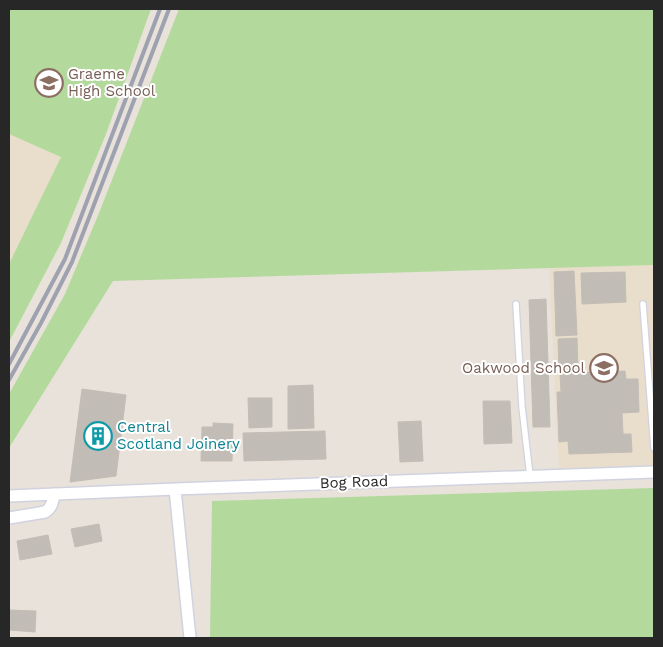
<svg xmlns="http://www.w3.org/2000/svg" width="663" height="647" font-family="'Work Sans',sans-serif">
  <rect width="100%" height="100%" fill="#e8e2da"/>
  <!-- education -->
  <path fill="#e9decb" d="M9,9L62,157L9,264Z
    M654,265V467L559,469L549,268Z"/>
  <!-- green -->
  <path fill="#b3da9c" d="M9,9H151L106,134L61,243L9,342V264L61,157L9,134Z
    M179,9H654V265L113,281L9,448V394L65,294L99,213Z
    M654,488V638H210L212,501Z"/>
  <!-- building -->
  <path fill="#c1bcb6" stroke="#c3bdb4" d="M574,271L577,335L556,336L554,272Z
    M625,272L626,302L582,304L581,273Z
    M546,299L550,427H533L529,300Z
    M577,338L578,370L559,371L558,339Z
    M625,371L626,379H638L639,412L622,413L623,434H631L632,452L569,454L568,441L559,442L557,392H561L560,373Z
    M313,385L314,428L288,429V386Z
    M82,389L126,395L116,476L70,482Z
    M248,398H272V427L249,428Z
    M483,401H510L512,443L484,444Z
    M421,421L423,461L400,462L398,422Z
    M213,423L233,424L232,461H201L202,427H213Z
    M325,431L326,459L244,461L243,433Z
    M99,524L102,541L75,547L71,529Z
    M48,535L52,554L20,560L17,541Z
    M9,610L36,611L35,632L9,630Z"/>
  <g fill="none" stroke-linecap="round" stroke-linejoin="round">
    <defs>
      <path id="lane" d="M516,304L522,407L530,476
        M643,304L654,448"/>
      <path id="street" d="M175,489L190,638
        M9,496L175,489L654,472
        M9,518L45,512C52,508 53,501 54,494"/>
    </defs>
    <!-- lane casing -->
    <use href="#lane" stroke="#d0d3df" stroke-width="8"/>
    <!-- street casing -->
    <use href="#street" stroke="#d0d3df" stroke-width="14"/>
    <!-- lane -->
    <use href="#lane" stroke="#fff" stroke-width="5.5"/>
    <!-- street -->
    <use href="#street" stroke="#fff" stroke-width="11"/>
    <!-- rail -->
    <path stroke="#9ea1b0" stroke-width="4" d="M9,364L65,259L160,9
      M9,380L41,323L72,262L169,9"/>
  </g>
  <!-- icons -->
  <defs>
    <symbol id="school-ring" viewBox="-11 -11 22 22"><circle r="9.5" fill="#fff" stroke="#8d6e63" stroke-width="1.5"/><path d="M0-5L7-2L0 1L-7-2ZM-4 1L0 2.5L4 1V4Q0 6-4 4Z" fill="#8d6e63"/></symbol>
    <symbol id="building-ring" viewBox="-11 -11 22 22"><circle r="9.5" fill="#fff" stroke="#0f9aa8" stroke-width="1.5"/><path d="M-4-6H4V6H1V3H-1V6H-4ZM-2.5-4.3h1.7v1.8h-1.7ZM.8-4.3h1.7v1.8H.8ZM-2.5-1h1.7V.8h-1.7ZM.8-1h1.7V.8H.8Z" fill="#0f9aa8"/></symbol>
  </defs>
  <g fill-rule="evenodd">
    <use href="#school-ring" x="33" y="67" width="32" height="32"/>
    <use href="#school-ring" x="588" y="352" width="32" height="32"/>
    <use href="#building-ring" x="82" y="420" width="32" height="32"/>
  </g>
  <g text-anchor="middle" stroke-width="4" stroke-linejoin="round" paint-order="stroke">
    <!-- education labels -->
    <g font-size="15" fill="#785e54" stroke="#fff" text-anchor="start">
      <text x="68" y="79">Graeme<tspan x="68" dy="17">High School</tspan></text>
      <text x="585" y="373" text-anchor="end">Oakwood School</text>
    </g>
    <!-- culture labels -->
    <g font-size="15" fill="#0d838f" stroke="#fff" text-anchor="start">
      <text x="117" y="432">Central<tspan x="117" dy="17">Scotland Joinery</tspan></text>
    </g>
    <!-- street labels -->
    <g font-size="15" fill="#272727" stroke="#fff">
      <text transform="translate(354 482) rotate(-2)" y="5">Bog Road</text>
    </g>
  </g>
  <!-- border -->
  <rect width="663" height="647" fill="none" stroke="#272727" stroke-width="20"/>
</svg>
